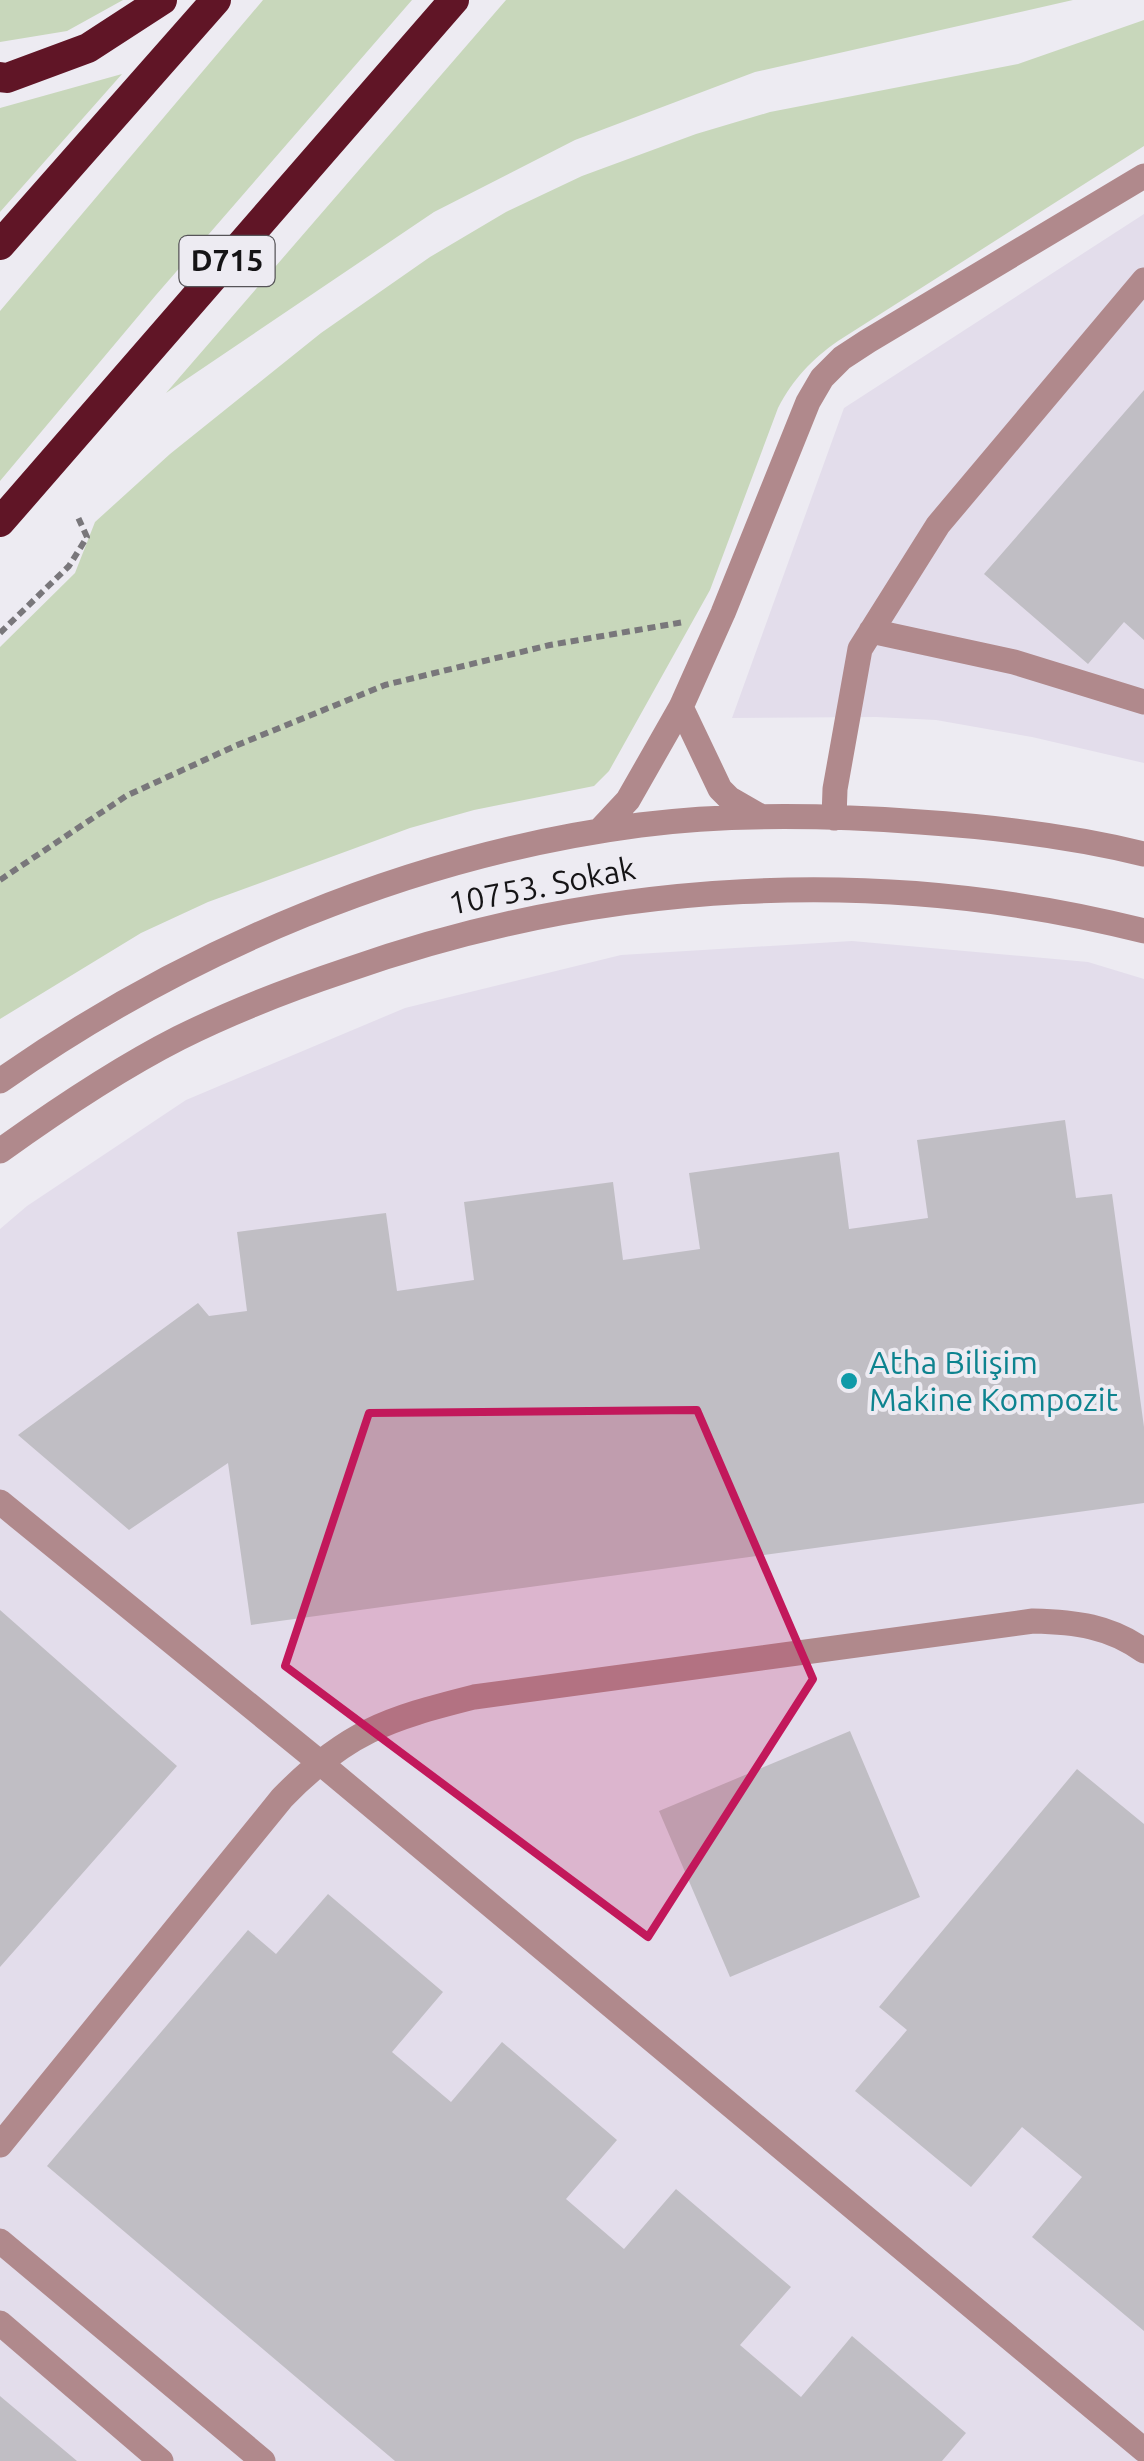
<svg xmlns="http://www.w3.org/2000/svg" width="1144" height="2461" font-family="Ubuntu,sans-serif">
  <rect width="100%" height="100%" fill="#edebf2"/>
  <!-- built -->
  <path fill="#e3ddeb" d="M1144,214V763L1032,737L936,720L876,717L732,718L844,408Z
    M852,941L1088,962L1144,979V2461H0V1229L27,1206L186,1100L405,1008L621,955Z"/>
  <!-- green -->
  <path fill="#c8d7bb" d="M0,0H123L67,31L0,42Z
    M263,0H412L156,295L0,481V311Z
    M506,0H1073L755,72L575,140L434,212L166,393Z
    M1144,20V146L838,341C811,360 794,378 778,408L710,590L609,771L594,786L474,810L410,828L208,902L141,933L0,1019V647L75,573L95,522L170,454L321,333L430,257L506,212L582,176L696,134L770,112L1018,64Z
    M122,74L0,212V108Z"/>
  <!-- building -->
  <path fill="#c0bec4" d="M1144,390V640L1124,622L1088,664L984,574Z
    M1065,1120L1076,1198L1112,1194L1144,1427V1503L251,1625L228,1463L129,1530L18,1435L198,1303L209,1316L247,1311L237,1232L386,1213L397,1291L474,1280L464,1202L613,1182L623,1260L700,1249L689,1173L839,1152L849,1229L928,1218L917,1140Z
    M0,1610L177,1766L0,1967Z
    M850,1731L920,1897L730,1977L659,1811Z
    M1077,1769L1144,1824V2331L1032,2237L1082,2177L1022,2127L971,2187L855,2091L907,2030L879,2007Z
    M328,1894L443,1992L392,2052L451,2102L502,2042L617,2140L566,2199L624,2249L676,2189L791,2287L740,2345L801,2397L852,2336L966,2433L942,2461H395L47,2166L248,1930L276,1954Z
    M0,2396L77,2461H0Z"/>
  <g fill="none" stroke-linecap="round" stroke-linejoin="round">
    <!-- path -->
    <path stroke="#79777b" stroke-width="6" stroke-dasharray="8 5" stroke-linecap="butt" d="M0,633L69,566L87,537L77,515
      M0,880L126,796L235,746L385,685L550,645L684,622"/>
    <!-- minor -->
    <path stroke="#b0898c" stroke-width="25" d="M871,631L1014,662L1144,702
      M681,707L720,789L730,799L760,816
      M834,818L835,789L860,649L938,525L1144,280
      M599,831L628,800L681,707L723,613L808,402L822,378L842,358L868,341L1144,176
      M0,1081C188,949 411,855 640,825C732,813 827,815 920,822C994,827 1071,836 1144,854
      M0,1151C57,1110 116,1070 179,1038C233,1011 290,989 347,970C603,880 880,864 1144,931
      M0,1502L318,1761L1144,2450
      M0,2145L282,1798C346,1732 387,1719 474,1697L1033,1621C1075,1622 1110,1626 1144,1651
      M0,2241L263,2461
      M0,2323L161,2461"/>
    <!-- highway -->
    <path stroke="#601526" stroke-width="30" d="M0,77L7,78L88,48L162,0
      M0,245L216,0
      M0,522L454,0"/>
  </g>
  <!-- marked area -->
  <path fill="#c2185b" fill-opacity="0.2" stroke="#c2185b" stroke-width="8" stroke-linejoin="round" d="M697,1410L813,1679L648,1937L285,1666L369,1413Z"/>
  <!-- markers -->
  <circle fill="#0f9aa8" stroke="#edebf2" stroke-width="4" cx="849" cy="1381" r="10"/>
  <g text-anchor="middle" stroke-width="8" stroke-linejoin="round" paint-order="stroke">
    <!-- shield labels -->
    <rect fill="#edebf2" stroke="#565458" stroke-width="2.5" x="179.5" y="236" width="95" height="50" rx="8"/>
    <g font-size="30" font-weight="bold" fill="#151416">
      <text x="227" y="271">D715</text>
    </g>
    <!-- street labels -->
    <g font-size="32" fill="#151416" stroke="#edebf2">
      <text transform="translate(542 886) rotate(-11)" y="11">10753. Sokak</text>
    </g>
    <!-- culture labels -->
    <g font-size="32" fill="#0d838f" stroke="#edebf2" text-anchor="start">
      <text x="869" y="1374">Atha Bilişim<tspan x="869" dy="37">Makine Kompozit</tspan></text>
    </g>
  </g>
</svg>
